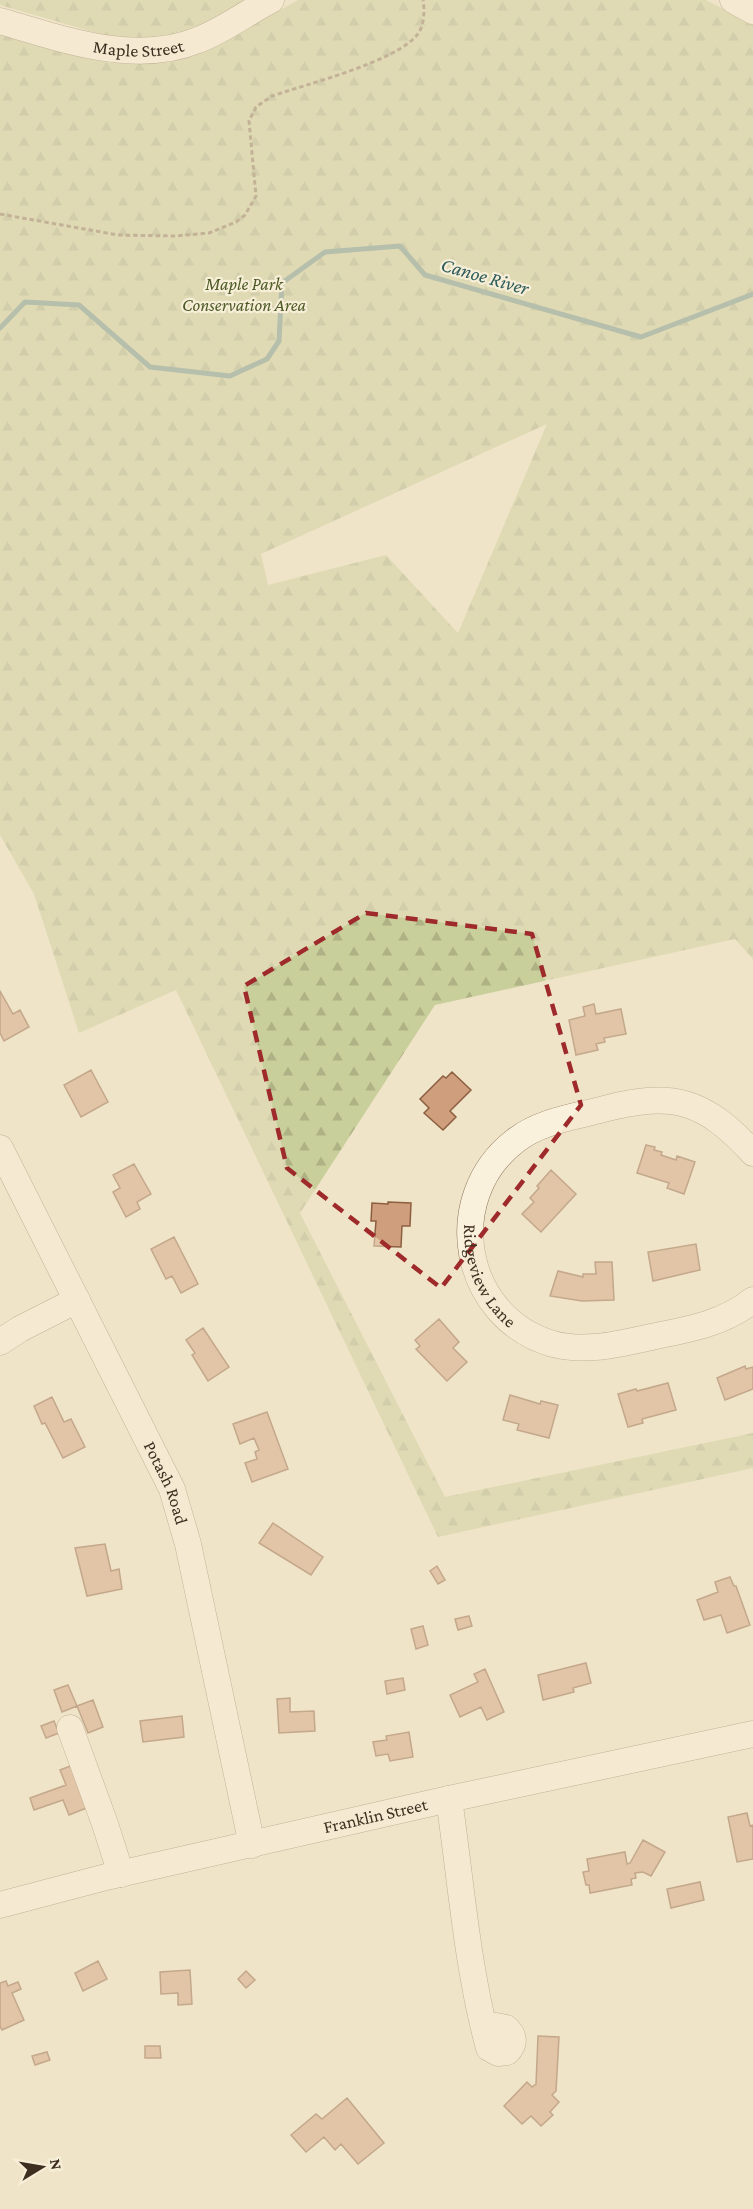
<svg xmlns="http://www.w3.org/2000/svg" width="753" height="2209" font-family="'Crimson Pro',serif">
  <defs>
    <pattern id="forest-firs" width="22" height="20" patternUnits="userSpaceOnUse" patternTransform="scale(1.5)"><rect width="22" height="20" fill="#c9cf9b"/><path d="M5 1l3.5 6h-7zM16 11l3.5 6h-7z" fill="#aeb285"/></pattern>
  </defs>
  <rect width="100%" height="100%" fill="#f0e4c8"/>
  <!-- forest -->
  <path fill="url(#forest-firs)" fill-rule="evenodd" d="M0,0H250L205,26L165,38L110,37L0,5Z
    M298,0H706L753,25V959L735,939L435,1005L300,1213L445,1497L753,1433V1468L438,1537L176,990L79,1033L34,894L0,835V30L109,63L151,64L188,57L213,48ZM547,424L458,633L386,555L268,585L261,554Z"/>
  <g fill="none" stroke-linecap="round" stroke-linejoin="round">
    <!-- stream -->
    <path stroke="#6f938a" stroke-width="5" d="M0,328L25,302L79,305L150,367L230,376L267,359L279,341L282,283L325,252L400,246L425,275L641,337L753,294"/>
  </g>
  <!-- building -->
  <path fill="#cf9f7d" stroke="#8d5f41" stroke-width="1.5" d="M0,991L13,1014L20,1010L29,1027L4,1041L0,1033Z
    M594,1004L596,1014L621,1009L626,1034L604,1038L605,1042L596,1044L598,1050L576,1055L569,1020L585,1016L583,1007Z
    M91,1070L108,1102L81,1117L64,1085Z
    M452,1072L471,1090L450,1111L456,1117L443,1130L424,1113L429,1108L420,1099L443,1076L446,1078Z
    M646,1145L655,1147L654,1150L662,1152L661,1155L676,1160L677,1156L695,1162L684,1194L667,1188L669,1183L637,1173Z
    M134,1164L151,1194L137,1202L140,1209L126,1217L113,1192L120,1188L113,1175Z
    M551,1170L576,1194L541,1232L522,1214L534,1202L530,1198L539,1188L537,1186Z
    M388,1202L411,1203L410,1226H402L401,1247L374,1246L376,1221H371L372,1203L388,1204Z
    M174,1237L198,1284L181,1293L172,1276L166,1279L151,1249Z
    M696,1244L700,1270L653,1281L648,1252Z
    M595,1262H612L614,1300L582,1301L550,1296L558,1271L583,1277V1274H596Z
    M439,1319L459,1342L453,1348L467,1362L447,1381L416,1349L420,1346L415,1340Z
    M203,1328L229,1367L208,1381L192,1355L195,1353L186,1340Z
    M745,1366L746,1369L753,1367V1389L725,1400L717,1378Z
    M668,1383L676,1410L642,1419L643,1423L628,1427L618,1394L636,1389L637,1391Z
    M510,1395L540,1404L541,1401L558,1405L549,1438L517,1430L519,1424L503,1420Z
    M52,1397L64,1422L71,1419L85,1447L63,1458L45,1423L42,1424L34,1406Z
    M267,1412L288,1469L252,1482L245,1463L257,1459L255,1452L259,1450L254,1438L240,1444L233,1424Z
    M273,1523L323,1557L311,1575L259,1543Z
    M105,1544L111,1571L119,1569L122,1589L87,1596L75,1548Z
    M437,1566L445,1580L438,1584L430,1571Z
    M730,1577L734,1586H736L750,1625L727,1633L721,1615L704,1620L697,1600L718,1592L715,1582Z
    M469,1616L472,1626L458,1630L455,1619Z
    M423,1626L428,1645L416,1649L411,1629Z
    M586,1663L591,1683L573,1688L574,1692L543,1700L538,1675Z
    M485,1669L504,1712L487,1720L481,1707L460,1717L450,1695L478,1682L474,1674Z
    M403,1678L405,1690L387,1694L385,1681Z
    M68,1685L77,1706L62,1712L54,1690Z
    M290,1698V1712L314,1711L315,1731L279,1733L277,1699Z
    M93,1700L103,1727L88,1733L77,1706Z
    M182,1716L184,1737L143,1742L140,1721Z
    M54,1721L59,1733L46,1738L41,1726Z
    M409,1732L413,1757L390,1761L388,1754L376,1756L373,1742L387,1740L386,1736Z
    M73,1765L89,1807L69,1815L63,1800L34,1810L30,1798L66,1785L60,1770Z
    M747,1813L750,1826L753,1825V1859L737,1862L728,1817Z
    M643,1840L665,1852L651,1876L643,1872L635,1873L636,1878L631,1879L632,1885L590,1893L589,1885H586L583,1872L589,1871L587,1859L625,1852L627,1864L630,1863Z
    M700,1882L704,1900L671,1908L667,1889Z
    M98,1961L107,1979L83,1991L75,1973Z
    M190,1970L192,2004L178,2005V1993L161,1994L160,1972Z
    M246,1971L255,1980L246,1988L238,1979Z
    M6,1981L8,1986L18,1982L21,1989L12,1993L24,2020L2,2030L0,2026V1983Z
    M538,2036L559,2037L556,2091L552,2095L559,2102L550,2112L553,2115L541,2126L531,2116L522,2124L504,2106L527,2082L532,2087L536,2084Z
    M145,2046H160L161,2058H145Z
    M47,2052L50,2060L35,2065L32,2056Z
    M347,2098L384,2143L358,2164L341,2144L335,2150L324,2137L306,2152L291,2135L316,2114L322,2119Z"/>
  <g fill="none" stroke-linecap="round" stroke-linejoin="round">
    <defs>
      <g id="minor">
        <path d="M733,0L753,11"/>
        <path id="s1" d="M0,21C62,39 135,66 198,40C224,30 246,13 271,0"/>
        <path id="s2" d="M0,1148L172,1489L188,1544L252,1845"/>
        <path id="s3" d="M753,1153C704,1100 674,1091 604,1109C574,1117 540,1121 515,1141C441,1198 462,1318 553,1344C588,1353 622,1343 656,1336C691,1329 724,1323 753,1300"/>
        <path d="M0,1342L20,1329L77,1300"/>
        <path d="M70,1728L105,1824L121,1874"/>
        <path d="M449,1799C461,1882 467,1967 489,2048L498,2053L507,2052C515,2044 515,2036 506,2028L496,2026L484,2027"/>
        <path id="s4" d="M0,1905L106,1877L449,1799L753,1734"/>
      </g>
    </defs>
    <!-- minor casing -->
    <use href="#minor" stroke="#8d765c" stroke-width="27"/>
    <!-- path -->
    <path stroke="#8d765c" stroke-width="3" stroke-dasharray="4.5 3" stroke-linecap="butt" d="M0,214L118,235L175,236L209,233L236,222L245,215L256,196L249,121L256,107L272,96C307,84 395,62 417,35C424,27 425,11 423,0"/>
    <!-- minor -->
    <use href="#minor" stroke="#faf1dc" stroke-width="26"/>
  </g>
  <!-- marked area -->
  <path d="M0 0H753V2209H0ZM366,913L532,934L581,1105L441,1288L287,1168L244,986Z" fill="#f0e4c8" fill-opacity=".55" fill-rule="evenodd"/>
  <path fill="none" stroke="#9e2a2b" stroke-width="4.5" stroke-dasharray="12 8" stroke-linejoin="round" d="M366,913L532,934L581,1105L441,1288L287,1168L244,986Z"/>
  <g text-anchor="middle" stroke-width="4.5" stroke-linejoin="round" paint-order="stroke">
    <!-- street labels -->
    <g font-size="18" fill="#3d2e20" stroke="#f7eed8">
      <text dy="6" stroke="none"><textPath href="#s1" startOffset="142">Maple Street</textPath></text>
      <text dy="6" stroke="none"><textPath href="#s3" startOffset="416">Ridgeview Lane</textPath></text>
      <text dy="6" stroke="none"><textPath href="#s2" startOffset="374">Potash Road</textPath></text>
      <text dy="6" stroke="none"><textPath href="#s4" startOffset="386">Franklin Street</textPath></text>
    </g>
    <!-- park labels -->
    <g font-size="18" font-style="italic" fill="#4d5a26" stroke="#f7eed8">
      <text x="244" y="290">Maple Park<tspan x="244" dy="21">Conservation Area</tspan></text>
    </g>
    <!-- water labels -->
    <g font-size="20" font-style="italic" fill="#2f5d5a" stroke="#f7eed8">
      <text transform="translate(485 276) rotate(16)" y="7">Canoe River</text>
    </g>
  </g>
  <!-- north arrow -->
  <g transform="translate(42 2167) rotate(79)" stroke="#f7eed8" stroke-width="4.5" paint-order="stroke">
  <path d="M0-4.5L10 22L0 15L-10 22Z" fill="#3d2e20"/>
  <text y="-9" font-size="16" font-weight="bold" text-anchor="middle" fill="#3d2e20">N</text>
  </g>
</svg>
